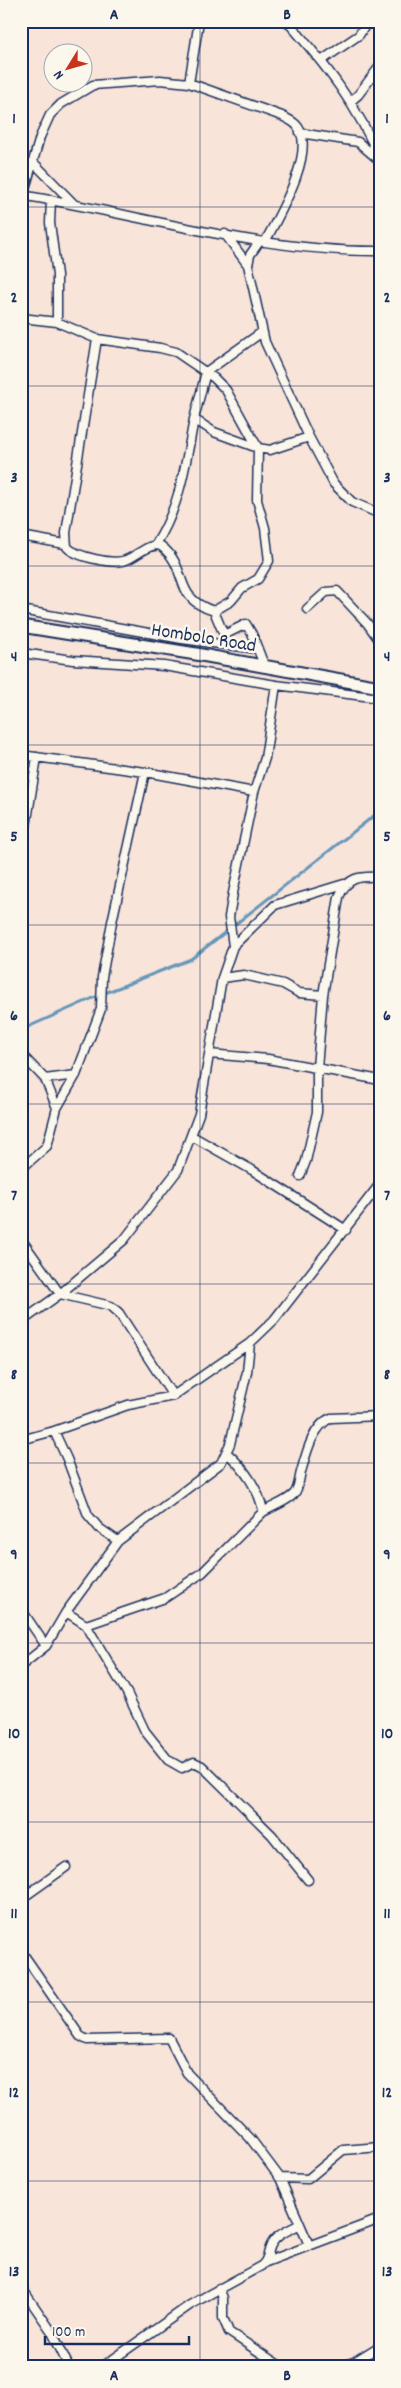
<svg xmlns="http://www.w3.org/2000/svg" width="401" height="2388" font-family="Dekko,sans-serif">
  <rect width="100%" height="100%" fill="#f8e4d9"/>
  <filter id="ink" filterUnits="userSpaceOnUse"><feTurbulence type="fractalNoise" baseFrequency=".02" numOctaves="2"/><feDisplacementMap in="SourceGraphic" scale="10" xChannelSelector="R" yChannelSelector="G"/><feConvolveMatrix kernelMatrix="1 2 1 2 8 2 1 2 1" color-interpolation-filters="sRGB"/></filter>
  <g filter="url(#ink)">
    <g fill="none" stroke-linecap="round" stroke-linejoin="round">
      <!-- stream -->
      <path stroke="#6597bb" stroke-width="3" d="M21,1030L100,995L191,959L380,811"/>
      <defs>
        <path id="street" d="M287,21C324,63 359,107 380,160
          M321,61L359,35L368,21
          M189,83L199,21
          M351,101L358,95L380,66
          M300,133L358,142L379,160
          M33,162L73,203
          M21,195C140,214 258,252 380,251
          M23,196L40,137L50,115L61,104L93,85L160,80L189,83L282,116C287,119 294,121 298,127C316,153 278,217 265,242
          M51,200L50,223L57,275V322
          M225,234L248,265
          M259,242L250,255L248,265L265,342L309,437L334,484L352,502L380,514
          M21,318L57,322L97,339L160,348L176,352L214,378L226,390L258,448L270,450L309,437
          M97,339L66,533L67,547C76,557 114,565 126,560C137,556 150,542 161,546C190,568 171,598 214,611L224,635L246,624L252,634L264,665
          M21,536L65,544
          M156,544C180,507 186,462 194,419
          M307,609L326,592L337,591L367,623L380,641
          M21,610L182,639L258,649
          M214,611L231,601L242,588L258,579L269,561L265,528L257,500L258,448L214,432L194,419L206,372L262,332
          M21,653L73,660L164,666L276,685L380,698
          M21,755L145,772L254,792
          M21,858L37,757
          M233,946L229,917L233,893L254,792L265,758L276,685
          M222,978L244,975L283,984L299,993L323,995L317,1068V1112L306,1161L300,1176
          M323,995L339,897C347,877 359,876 380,877
          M21,1054L45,1079L57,1108
          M209,1054L268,1059L380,1080
          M45,1079L76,1075
          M192,1136L252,1170L346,1230
          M21,1169L47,1146L57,1108L76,1075L101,1009L102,977L112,922L145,772
          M21,1239L60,1294L111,1306L119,1313L173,1396
          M21,1322L60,1294L124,1240L178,1170L199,1114L222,978L233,946L275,905L344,884
          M54,1431L67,1459L88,1515L99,1528L118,1541
          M21,1440L54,1431L128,1405L173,1396L250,1343L274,1320L380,1184
          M263,1512C273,1506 286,1502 294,1494C299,1488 299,1479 301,1472C306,1454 313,1425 331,1418L380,1416
          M21,1609L46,1646
          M66,1612L86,1625L127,1693L145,1731L168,1760L182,1768L194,1762L202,1766L272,1835L308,1880
          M86,1625L165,1598L202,1573L263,1512C260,1490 243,1467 227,1453
          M21,1666L46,1646L66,1612L118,1541L221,1463L230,1444L247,1372L250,1343
          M21,1899L66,1867
          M21,1951L80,2036L87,2040L169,2038L187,2073L250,2138L280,2178L309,2245
          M280,2178L308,2179L343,2150L380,2147
          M266,2262L380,2219
          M21,2287L52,2332L69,2367
          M219,2288L223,2298V2318L229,2332L282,2367
          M102,2367L190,2305L261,2266C269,2260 267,2253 271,2245C276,2234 290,2230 300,2224
          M337,2367L354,2362L380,2346"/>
        <path id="secondary" d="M21,626L196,654L380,687"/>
      </defs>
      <!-- street casing -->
      <use href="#street" stroke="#1b2f5e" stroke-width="11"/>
      <!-- secondary casing -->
      <use href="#secondary" stroke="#1b2f5e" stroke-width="15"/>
      <!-- street -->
      <use href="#street" stroke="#fbf7ec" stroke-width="8"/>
      <!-- secondary -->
      <use href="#secondary" stroke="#fbf7ec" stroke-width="11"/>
    </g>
  </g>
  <!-- grid -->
  <path fill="none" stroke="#1b2f5e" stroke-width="1" stroke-opacity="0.55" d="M200,21V2367M21,207H380M21,386H380M21,566H380M21,745H380M21,925H380M21,1104H380M21,1284H380M21,1463H380M21,1643H380M21,1822H380M21,2002H380M21,2181H380"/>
  <g text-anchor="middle" stroke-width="5" stroke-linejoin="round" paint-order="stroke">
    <!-- street labels -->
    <g font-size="20" fill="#1b2f5e" stroke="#fbf7ec">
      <text transform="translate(204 636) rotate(9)" y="7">Hombolo Road</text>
    </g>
  </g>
  <!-- margin -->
  <rect width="401" height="2388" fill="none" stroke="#fbf7ec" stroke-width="55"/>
  <!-- north arrow -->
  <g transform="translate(68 68) rotate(233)"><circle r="24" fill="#fbf7ec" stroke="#a1a7b3"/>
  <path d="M0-4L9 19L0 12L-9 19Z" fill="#c8321e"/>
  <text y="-8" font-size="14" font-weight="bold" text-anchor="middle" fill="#1b2f5e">N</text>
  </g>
  <!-- scale -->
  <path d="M45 2336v8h144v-8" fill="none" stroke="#1b2f5e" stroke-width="2.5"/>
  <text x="52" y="2336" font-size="15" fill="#1b2f5e" stroke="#fbf7ec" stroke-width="4" paint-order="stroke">100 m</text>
  <rect x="28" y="28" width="346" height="2332" fill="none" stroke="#1b2f5e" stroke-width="2"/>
  <g font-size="16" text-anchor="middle" font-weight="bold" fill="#1b2f5e">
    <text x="114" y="19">A</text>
    <text x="287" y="19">B</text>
    <text x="14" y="123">1</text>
    <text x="387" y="123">1</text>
    <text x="14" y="302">2</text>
    <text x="387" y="302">2</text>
    <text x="14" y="482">3</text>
    <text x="387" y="482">3</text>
    <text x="14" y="661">4</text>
    <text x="387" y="661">4</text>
    <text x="14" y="841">5</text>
    <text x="387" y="841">5</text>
    <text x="14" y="1020">6</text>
    <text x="387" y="1020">6</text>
    <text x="14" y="1200">7</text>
    <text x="387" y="1200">7</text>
    <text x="14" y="1379">8</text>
    <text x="387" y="1379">8</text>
    <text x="14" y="1559">9</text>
    <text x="387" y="1559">9</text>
    <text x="14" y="1738">10</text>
    <text x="387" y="1738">10</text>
    <text x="14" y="1918">11</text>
    <text x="387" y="1918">11</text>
    <text x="14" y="2097">12</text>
    <text x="387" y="2097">12</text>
    <text x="14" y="2276">13</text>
    <text x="387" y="2276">13</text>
    <text x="114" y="2380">A</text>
    <text x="287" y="2380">B</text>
  </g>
</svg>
